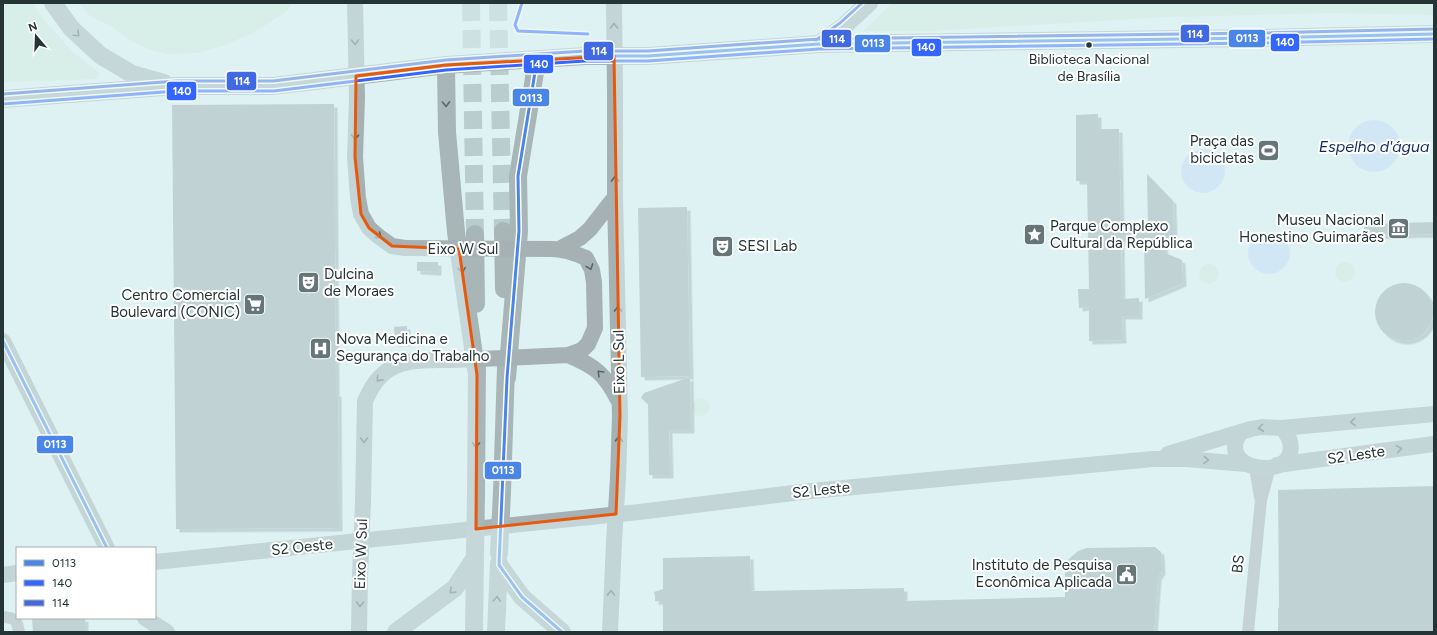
<svg xmlns="http://www.w3.org/2000/svg" width="1437" height="635" font-family="Figtree,sans-serif">
  <defs>
    <filter id="shadow"><feDropShadow dx="3.5" dy="3.5" stdDeviation="0" flood-color="#0004"/></filter>
  </defs>
  <rect width="100%" height="100%" fill="#def2f4"/>
  <!-- green -->
  <path fill="#ceead9" d="M3,3H33L45,21L74,53L100,73L97,79L3,82Z
    M79,3H293L286,12L253,33L220,47L197,53L167,54L147,49L128,39L111,26L90,16Z
    M892,3H1434V15L1330,13L1168,17L931,31H863Z
    M1335 272a10 10 0 1 1 20 0a10 10 0 1 1-20 0Z
    M1199 274a10 10 0 1 1 20 0a10 10 0 1 1-20 0Z
    M692 407a9 9 0 1 1 18 0a9 9 0 1 1-18 0Z"/>
  <!-- water -->
  <path fill="#c4daf8" d="M1348 146a26 26 0 1 1 52 0a26 26 0 1 1-52 0Z
    M1181 171a22 22 0 1 1 44 0a22 22 0 1 1-44 0Z
    M1248 253a21 21 0 1 1 42 0a21 21 0 1 1-42 0Z"/>
  <!-- building -->
  <path fill="#9cabaa" filter="url(#shadow)" d="M334,104L336,393H338L339,528L176,529L172,105Z
    M1098,114V129H1119L1121,230L1148,229L1147,174L1173,201L1174,237L1164,241L1165,253L1182,260L1183,283L1145,299L1144,239H1121L1122,299L1139,298V316H1122L1123,340L1089,341V307L1079,308L1078,289H1089L1087,181H1076V115Z
    M687,207L690,376L641,377L638,208Z
    M1434,222V234L1364,236V224Z
    M417,262H438V272L417,271Z
    M1375 312a29 29 0 1 1 58 0a29 29 0 1 1-58 0Z
    M407,326V343H395L394,327Z
    M690,377L691,430H669L670,475H649L648,404L641,398L644,393Z
    M1434,486V632H1278V608H1279L1278,490Z
    M1155,547L1161,552L1162,571L1158,577L1154,632H663V602L655,601V596L654,592L663,589V558L750,556L751,591L904,588V601L1065,597V565L1069,559L1078,551L1087,548Z
    M32,618H85V632H33Z"/>
  <g fill="none" stroke-linecap="round" stroke-linejoin="round">
    <!-- highway-tunnel -->
    <path stroke="#b9ccce" stroke-width="18" stroke-dasharray="18 9" stroke-linecap="butt" d="M471,3L475,234
      M498,3L503,231"/>
    <!-- minor -->
    <path stroke="#a8aeb0" stroke-width="12" d="M1255,467L1260,497
      M3,617C16,618 17,620 19,632
      M1248,632L1261,500L1270,467"/>
    <!-- major -->
    <path stroke="#a5b1b3" stroke-width="16" d="M615,93V197L620,416L618,478
      M357,98L355,157L358,198L361,214L369,228L378,236L392,246L405,248
      M559,249L580,238L590,229L615,197
      M3,341L107,548
      M568,355C595,366 605,374 618,400
      M526,357L568,355L582,350L588,344L595,328L594,282L592,270L586,258C575,253 564,249 551,249
      M1240,433C1238,438 1234,442 1235,447C1235,466 1262,471 1277,466C1295,459 1294,441 1282,428
      M1168,454L1251,429L1262,427L1282,428L1434,414
      M1277,465L1434,444
      M363,502L365,401C369,392 373,384 380,377C398,357 430,360 454,360
      M155,562L639,512L801,492L1153,459H1186L1246,464
      M3,575L17,573
      M145,618L167,632
      M359,632L360,577
      M610,632L614,542"/>
    <!-- highway -->
    <path stroke="#a8b6b8" stroke-width="18" d="M53,3L71,28L100,55L132,74L164,83
      M819,44L843,27L869,3
      M446,65L447,132L456,232L477,375
      M3,99L177,86H273L446,65L585,56H648L819,44L1257,38L1434,34
      M503,231L504,289
      M475,234L476,304
      M507,378L519,231L518,176L537,60
      M502,492L506,367
      M476,493L477,364
      M499,565L522,597L562,632
      M396,632L455,588L474,559
      M474,632L475,559
      M496,632L499,563"/>
    <!-- major-bridge -->
    <path stroke="#a5b1b3" stroke-width="16" d="M355,3L357,98
      M614,3L615,93
      M405,248L551,249
      M454,360L526,357
      M614,542L618,478
      M360,577L363,502"/>
    <!-- highway-bridge -->
    <path stroke="#a8b6b8" stroke-width="18" d="M499,553L502,492
      M475,554L476,493"/>
    <defs>
      <path id="bus-1" d="M3,341L107,548
        M562,632L522,597L499,565L507,378L519,231L518,176L537,60L585,56H648L819,44L1257,38L1434,34"/>
      <path id="bus-2" d="M522,3L515,25L518,31L588,34
        M3,104L177,91H274L446,70L585,61H648L819,49L1257,43L1434,39"/>
      <path id="bus-3" d="M816,40L840,23L862,3
        M3,94L177,81H273L446,60L585,51H648L819,39L1257,33L1434,29"/>
    </defs>
    <!-- bus-1 casing -->
    <use href="#bus-1" stroke="#fff" stroke-width="6"/>
    <!-- bus-2 casing -->
    <use href="#bus-2" stroke="#fff" stroke-width="6"/>
    <!-- bus-3 casing -->
    <use href="#bus-3" stroke="#fff" stroke-width="6"/>
    <!-- bus-1 -->
    <use href="#bus-1" stroke="#4986e7" stroke-width="3"/>
    <!-- bus-2 -->
    <use href="#bus-2" stroke="#36f" stroke-width="3"/>
    <!-- bus-3 -->
    <use href="#bus-3" stroke="#4169e1" stroke-width="3"/>
  </g>
  <!-- one-way arrows -->
  <defs><path id="oneway-chevron" d="M-2-3.5L2.5 0L-2 3.5" fill="none" stroke-width="1.6" stroke-linecap="round" stroke-linejoin="round"/></defs>
  <g stroke="#586667">
    <use href="#oneway-chevron" transform="translate(614 26) rotate(-91)"/>
    <use href="#oneway-chevron" transform="translate(355 42) rotate(89)"/>
    <use href="#oneway-chevron" transform="translate(355 137) rotate(92)"/>
    <use href="#oneway-chevron" transform="translate(615 179) rotate(-91)"/>
    <use href="#oneway-chevron" transform="translate(379 236) rotate(38)"/>
    <use href="#oneway-chevron" transform="translate(590 267) rotate(70)"/>
    <use href="#oneway-chevron" transform="translate(618 309) rotate(-91)"/>
    <use href="#oneway-chevron" transform="translate(600 373) rotate(-135)"/>
    <use href="#oneway-chevron" transform="translate(379 379) rotate(131)"/>
    <use href="#oneway-chevron" transform="translate(1353 422) rotate(175)"/>
    <use href="#oneway-chevron" transform="translate(1261 428) rotate(173)"/>
    <use href="#oneway-chevron" transform="translate(619 439) rotate(-88)"/>
    <use href="#oneway-chevron" transform="translate(364 440) rotate(91)"/>
    <use href="#oneway-chevron" transform="translate(1399 449) rotate(-8)"/>
    <use href="#oneway-chevron" transform="translate(1206 460) rotate(3)"/>
    <use href="#oneway-chevron" transform="translate(611 593) rotate(-88)"/>
    <use href="#oneway-chevron" transform="translate(360 604) rotate(92)"/>
  </g>
  <g stroke="#596869">
    <use href="#oneway-chevron" transform="translate(77 34) rotate(43)"/>
    <use href="#oneway-chevron" transform="translate(446 104) rotate(89)"/>
    <use href="#oneway-chevron" transform="translate(462 270) rotate(82)"/>
    <use href="#oneway-chevron" transform="translate(476 445) rotate(90)"/>
    <use href="#oneway-chevron" transform="translate(452 591) rotate(136)"/>
    <use href="#oneway-chevron" transform="translate(497 599) rotate(-87)"/>
  </g>
  <!-- marked area -->
  <path d="M0 0H1437V635H0ZM614,56L620,416L616,514L476,529L477,375L459,249L392,246L369,228L361,214L355,157L356,76L446,65Z" fill="#def2f4" fill-opacity=".55" fill-rule="evenodd"/>
  <path fill="none" stroke="#e8590c" stroke-width="3" stroke-linejoin="round" d="M614,56L620,416L616,514L476,529L477,375L459,249L392,246L369,228L361,214L355,157L356,76L446,65Z"/>
  <!-- icons -->
  <defs>
    <symbol id="stadium-square" viewBox="-11 -11 22 22"><rect x="-9" y="-9" width="18" height="18" rx="4" fill="#667678" stroke="#fff"/><path d="M0-5a6.5 5 0 1 0 0 10a6.5 5 0 1 0 0-10ZM-3.5-1.8h7v3.6h-7Z" fill="#fff"/></symbol>
    <symbol id="museum-square" viewBox="-11 -11 22 22"><rect x="-9" y="-9" width="18" height="18" rx="4" fill="#667678" stroke="#fff"/><path d="M0-6L6-3V-2H-6V-3ZM-5-1h2V3h-2ZM-1-1h2V3h-2ZM3-1h2V3H3ZM-6 4H6V6H-6Z" fill="#fff"/></symbol>
    <symbol id="sight-square" viewBox="-11 -11 22 22"><rect x="-9" y="-9" width="18" height="18" rx="4" fill="#667678" stroke="#fff"/><path d="M0-6L1.8-2.2L6-1.7L2.9 1.2L3.7 5.4L0 3.3L-3.7 5.4L-2.9 1.2L-6-1.7L-1.8-2.2Z" fill="#fff"/></symbol>
    <symbol id="theatre-square" viewBox="-11 -11 22 22"><rect x="-9" y="-9" width="18" height="18" rx="4" fill="#667678" stroke="#fff"/><path d="M-5-5.5Q0-4 5-5.5V0Q5 5 0 6Q-5 5-5 0ZM-3.3-2.5H-1v1.5H-3.3ZM1-2.5H3.3v1.5H1ZM-2.8 1Q0 5.5 2.8 1Z" fill="#fff"/></symbol>
    <symbol id="supermarket-square" viewBox="-11 -11 22 22"><rect x="-9" y="-9" width="18" height="18" rx="4" fill="#667678" stroke="#fff"/><path d="M-6-5.5h2.5l.6 2H6L4.5 2H-2.5L-4.4-4H-6ZM-1.5 3.2a1.3 1.3 0 1 0 .1 0ZM3 3.2a1.3 1.3 0 1 0 .1 0Z" fill="#fff"/></symbol>
    <symbol id="hospital-square" viewBox="-11 -11 22 22"><rect x="-9" y="-9" width="18" height="18" rx="4" fill="#667678" stroke="#fff"/><path d="M-5-5h3v3.5h4V-5h3V5h-3V1.5h-4V5h-3Z" fill="#fff"/></symbol>
    <symbol id="civic-square" viewBox="-11 -11 22 22"><rect x="-9" y="-9" width="18" height="18" rx="4" fill="#667678" stroke="#fff"/><path d="M-.6-6.5H3V-4.5H.6V-3L4-1V1h2V6H-6V1h2V-1L-.6-3ZM-1.2 2.5V6h2.4V2.5Z" fill="#fff"/></symbol>
  </defs>
  <g fill-rule="evenodd">
    <use href="#stadium-square" x="1256" y="138" width="25" height="25"/>
    <use href="#museum-square" x="1386" y="216" width="25" height="25"/>
    <use href="#sight-square" x="1022" y="222" width="25" height="25"/>
    <use href="#theatre-square" x="710" y="234" width="25" height="25"/>
    <use href="#theatre-square" x="296" y="270" width="25" height="25"/>
    <use href="#supermarket-square" x="242" y="292" width="25" height="25"/>
    <use href="#hospital-square" x="308" y="336" width="25" height="25"/>
    <use href="#civic-square" x="1114" y="562" width="25" height="25"/>
  </g>
  <!-- markers -->
  <circle fill="#253435" stroke="#fff" stroke-width="1.5" cx="1089" cy="45" r="3.5"/>
  <g text-anchor="middle" stroke-width="4" stroke-linejoin="round" paint-order="stroke">
    <!-- bus labels -->
    <g font-size="14" fill="#253435" stroke="#fff">
      <text x="1089" y="64">Biblioteca Nacional<tspan x="1089" dy="17">de Brasília</tspan></text>
    </g>
    <!-- poi labels -->
    <g font-size="15" fill="#253435" stroke="#fff" text-anchor="end">
      <text x="1254" y="146">Praça das<tspan x="1254" dy="17">bicicletas</tspan></text>
      <text x="1384" y="225">Museu Nacional<tspan x="1384" dy="17">Honestino Guimarães</tspan></text>
      <text x="1050" y="231" text-anchor="start">Parque Complexo<tspan x="1050" dy="17">Cultural da República</tspan></text>
      <text x="738" y="251" text-anchor="start">SESI Lab</text>
      <text x="324" y="279" text-anchor="start">Dulcina<tspan x="324" dy="17">de Moraes</tspan></text>
      <text x="240" y="300">Centro Comercial<tspan x="240" dy="17">Boulevard (CONIC)</tspan></text>
      <text x="336" y="344" text-anchor="start">Nova Medicina e<tspan x="336" dy="17">Segurança do Trabalho</tspan></text>
      <text x="1112" y="570">Instituto de Pesquisa<tspan x="1112" dy="17">Econômica Aplicada</tspan></text>
    </g>
    <!-- street labels -->
    <g font-size="15" fill="#253435" stroke="#fff">
      <text x="463" y="254">Eixo W Sul</text>
      <text transform="translate(619 362) rotate(-91)" y="5">Eixo L Sul</text>
      <text transform="translate(1356 455) rotate(-8)" y="5">S2 Leste</text>
      <text transform="translate(821 490) rotate(-6)" y="5">S2 Leste</text>
      <text transform="translate(302 547) rotate(-6)" y="5">S2 Oeste</text>
      <text transform="translate(361 554) rotate(-88)" y="5">Eixo W Sul</text>
      <text transform="translate(1238 564) rotate(-84)" y="5">BS</text>
    </g>
    <!-- water labels -->
    <g font-size="16" font-style="italic" fill="#132a5c" stroke="#fff">
      <text x="1374" y="152">Espelho d'água</text>
    </g>
  </g>
  <g stroke="#fff" stroke-width="1.5">
    <rect x="1180" y="24" width="30" height="19" rx="4" fill="#4169e1"/>
    <rect x="1228" y="29" width="38" height="19" rx="4" fill="#4986e7"/>
    <rect x="821" y="29" width="31" height="19" rx="4" fill="#4169e1"/>
    <rect x="1270" y="33" width="30" height="19" rx="4" fill="#36f"/>
    <rect x="854" y="34" width="37" height="19" rx="4" fill="#4986e7"/>
    <rect x="911" y="38" width="31" height="19" rx="4" fill="#36f"/>
    <rect x="583" y="41" width="31" height="20" rx="4" fill="#4169e1"/>
    <rect x="523" y="54" width="31" height="20" rx="4" fill="#36f"/>
    <rect x="226" y="71" width="31" height="20" rx="4" fill="#4169e1"/>
    <rect x="166" y="81" width="31" height="20" rx="4" fill="#36f"/>
    <rect x="512" y="88" width="38" height="19" rx="4" fill="#4986e7"/>
    <rect x="36" y="435" width="38" height="19" rx="4" fill="#4986e7"/>
    <rect x="484" y="461" width="38" height="19" rx="4" fill="#4986e7"/>
  </g>
  <g font-size="11" text-anchor="middle" font-weight="bold" fill="#fff">
    <text x="1195" y="38">114</text>
    <text x="1247" y="42">0113</text>
    <text x="837" y="43">114</text>
    <text x="1285" y="46">140</text>
    <text x="873" y="47">0113</text>
    <text x="926" y="51">140</text>
    <text x="599" y="55">114</text>
    <text x="539" y="68">140</text>
    <text x="242" y="85">114</text>
    <text x="182" y="95">140</text>
    <text x="531" y="102">0113</text>
    <text x="55" y="448">0113</text>
    <text x="503" y="474">0113</text>
  </g>
  <!-- border -->
  <rect width="1437" height="635" fill="none" stroke="#253435" stroke-width="8"/>
  <!-- legend -->
  <rect x="16" y="547" width="140" height="72" fill="#ffffff" stroke="#a8aeae"/>
  <rect x="24" y="560" width="20" height="6" fill="#4986e7" stroke="#a8aeae"/>
  <text x="52" y="567" font-size="12" fill="#253435">0113</text>
  <rect x="24" y="580" width="20" height="6" fill="#3366ff" stroke="#a8aeae"/>
  <text x="52" y="587" font-size="12" fill="#253435">140</text>
  <rect x="24" y="600" width="20" height="6" fill="#4169e1" stroke="#a8aeae"/>
  <text x="52" y="607" font-size="12" fill="#253435">114</text>
  <!-- north arrow -->
  <g transform="translate(36 36) rotate(341)" stroke="#ffffff" stroke-width="3" paint-order="stroke">
  <path d="M0-3L7 15L0 10L-7 15Z" fill="#253435"/>
  <text y="-6" font-size="11" font-weight="bold" text-anchor="middle" fill="#253435">N</text>
  </g>
</svg>
